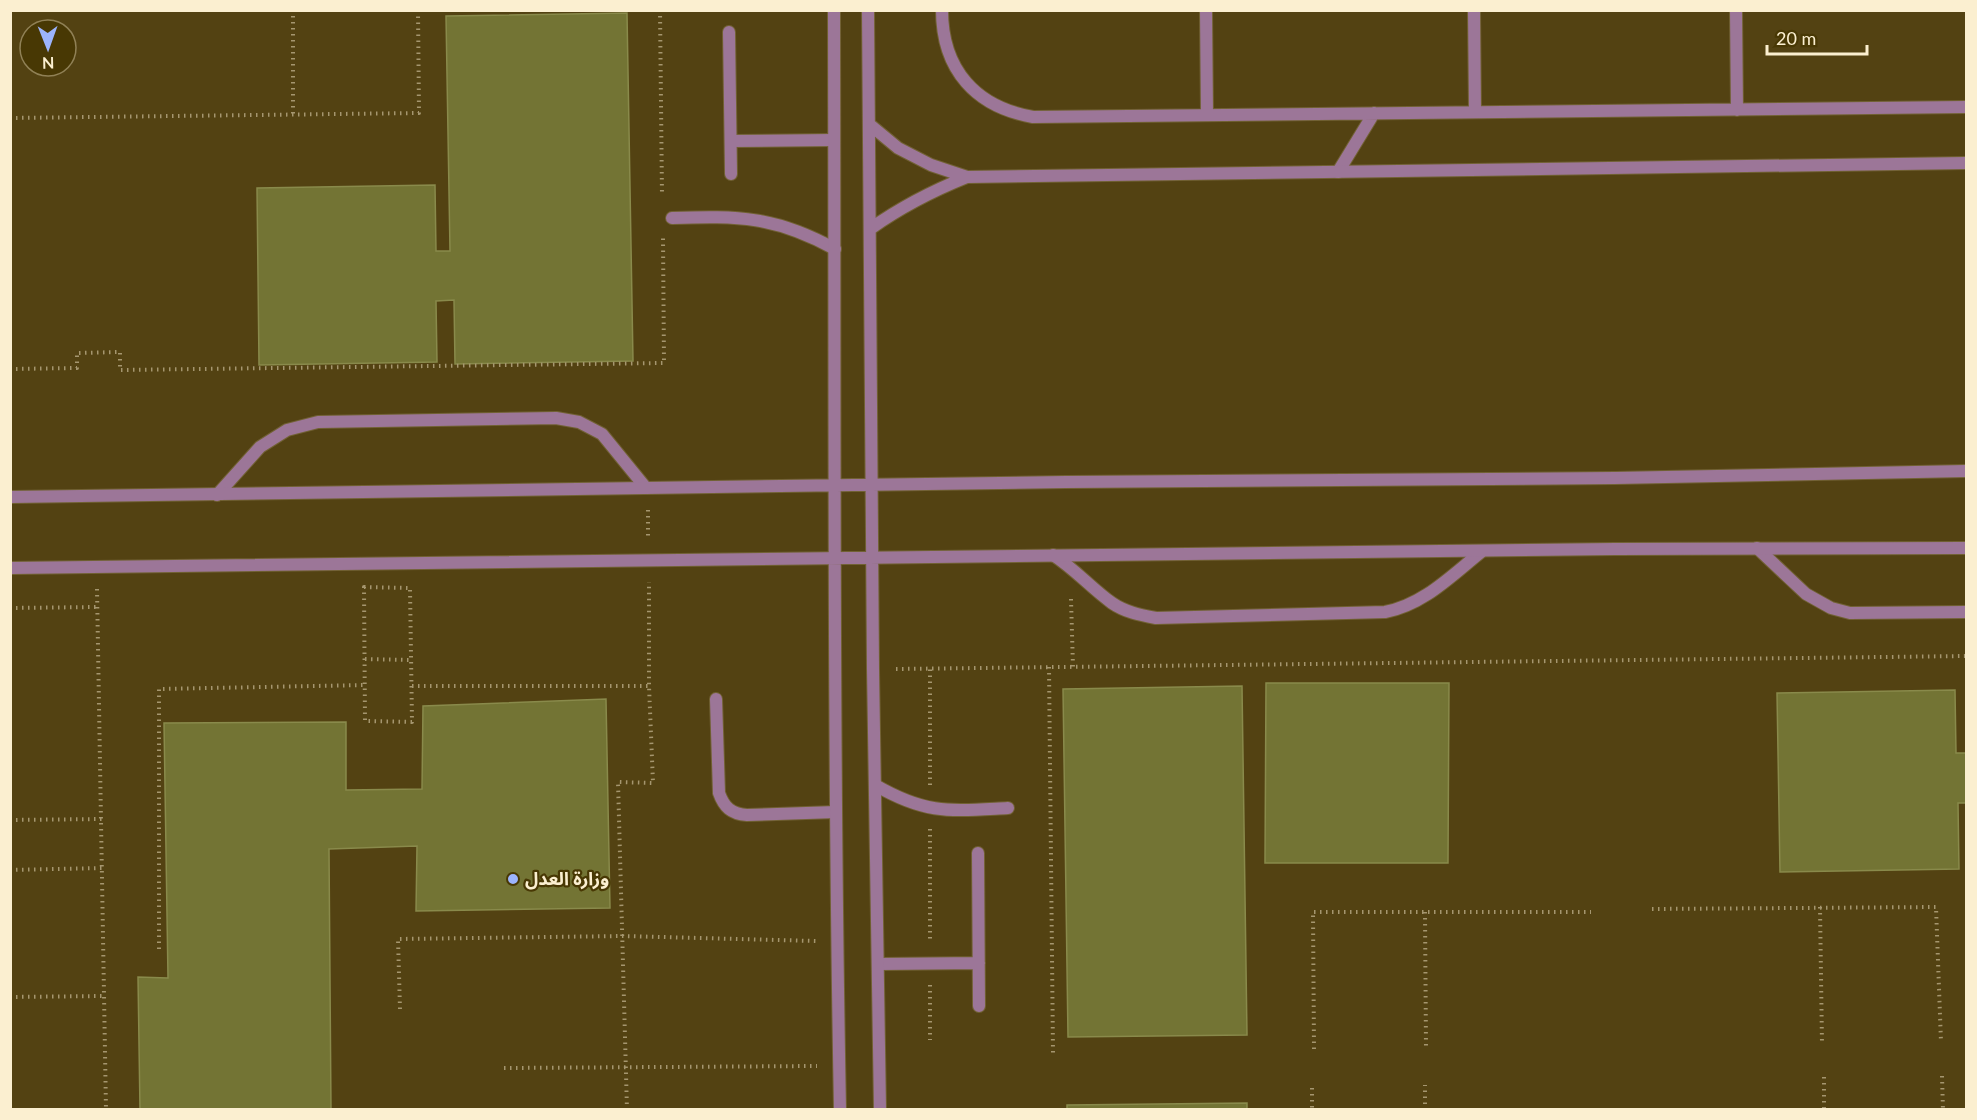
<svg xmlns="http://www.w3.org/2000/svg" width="1977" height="1120" font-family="Lato,'Noto Sans Arabic',sans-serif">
  <rect width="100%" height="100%" fill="#534212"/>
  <!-- building -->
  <path fill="#737434" stroke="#898a4b" stroke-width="1.5" d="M627,13L633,361L455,364L454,300L436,301L437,362L259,365L257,188L435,185L436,251H450L446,16Z
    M1266,683H1449L1448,863H1265Z
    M1242,686L1247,1035L1068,1037L1063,689Z
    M1955,690L1956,753H1966V803H1958L1959,869L1780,872L1777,693Z
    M606,699L610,908L416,911L417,846L329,849L331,1110H140L138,977L168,978L164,723L346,722V790L422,789L423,706Z
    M1247,1103V1110H1067V1105Z"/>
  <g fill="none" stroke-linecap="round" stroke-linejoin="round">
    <defs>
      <path id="service" d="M942,10C942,70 976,107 1033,117L1966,107
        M1206,10L1207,115
        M1474,10L1475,112
        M1736,10L1737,110
        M729,32L731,174
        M731,141L834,140
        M1338,172L1374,113
        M672,218C739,216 775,216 835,249
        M217,495L260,447L287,430L318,422L556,418L579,422L602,434L646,488
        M1757,548L1806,594L1831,608L1850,613L1966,612
        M1053,555C1075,569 1091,588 1112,603C1125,612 1140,615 1156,618L1385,612C1423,605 1451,576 1481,552
        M716,699L719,793C724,807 731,814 747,815L836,812
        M875,785C927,815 950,811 1008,808
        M978,853L979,1006
        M879,964L979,963"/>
      <path id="minor" d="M834,10C835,377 833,743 840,1110
        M868,10L873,669L880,1110
        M869,124L898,148L931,165L967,177L1966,163
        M870,229C901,207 932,191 967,177
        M10,497L1066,482L1615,478L1966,471
        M10,568L1615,549L1966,548"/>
    </defs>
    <!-- service casing -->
    <use href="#service" stroke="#716134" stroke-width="14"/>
    <!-- minor casing -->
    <use href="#minor" stroke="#716134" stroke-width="14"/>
    <!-- path -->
    <path stroke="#a5966f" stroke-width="4" stroke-dasharray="1.5 4.5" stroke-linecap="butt" d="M293,10V114
      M660,10L662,196
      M10,118L419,113L418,10
      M10,369L77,368V353L120,352V370L664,363L663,237
      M648,510V538
      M364,587L410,588L412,722L365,721Z
      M97,589L106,1110
      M1071,599L1073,667
      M10,608L97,607
      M365,659L411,660
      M1049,667L1053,1053
      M896,669L1966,656
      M412,686H649
      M930,785V669
      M10,820L103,819
      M930,829V941
      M10,870L103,868
      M1820,907L1822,1044
      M1652,909L1936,907L1941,1042
      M1425,912L1426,1047
      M159,949V689L365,685
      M930,985V1040
      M10,997L105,996
      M400,1009L398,939L622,936L816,941
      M1314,1049L1313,912H1591
      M504,1068L817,1066
      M1942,1076L1943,1110
      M1824,1077V1110
      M1312,1088V1110
      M627,1110L618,782L653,783L649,686V582
      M1425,1110V1085"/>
    <!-- service -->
    <use href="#service" stroke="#9c7698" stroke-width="12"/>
    <!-- minor -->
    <use href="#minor" stroke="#9c7698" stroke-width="12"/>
  </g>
  <!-- markers -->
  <circle fill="#9cb4fd" stroke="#483804" stroke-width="2" cx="513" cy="879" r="6"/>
  <g text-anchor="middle" stroke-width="4.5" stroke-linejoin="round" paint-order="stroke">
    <!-- poi labels -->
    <g font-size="18" font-weight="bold" fill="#fbefd0" stroke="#483804" text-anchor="start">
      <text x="525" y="885">وزارة العدل</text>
    </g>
  </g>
  <!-- border -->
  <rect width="1977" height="1120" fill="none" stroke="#fbefd0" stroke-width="24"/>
  <!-- north arrow -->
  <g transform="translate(48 48) rotate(179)"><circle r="28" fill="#483804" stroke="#908156" stroke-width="1.5"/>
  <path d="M0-4.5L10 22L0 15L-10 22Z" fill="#9cb4fd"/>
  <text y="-9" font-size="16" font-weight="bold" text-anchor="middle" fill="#fbefd0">N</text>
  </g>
  <!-- scale -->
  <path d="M1767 45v9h100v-9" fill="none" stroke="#fbefd0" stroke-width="3"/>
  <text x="1776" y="45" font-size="18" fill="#fbefd0" stroke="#483804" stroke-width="4.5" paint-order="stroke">20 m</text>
</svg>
